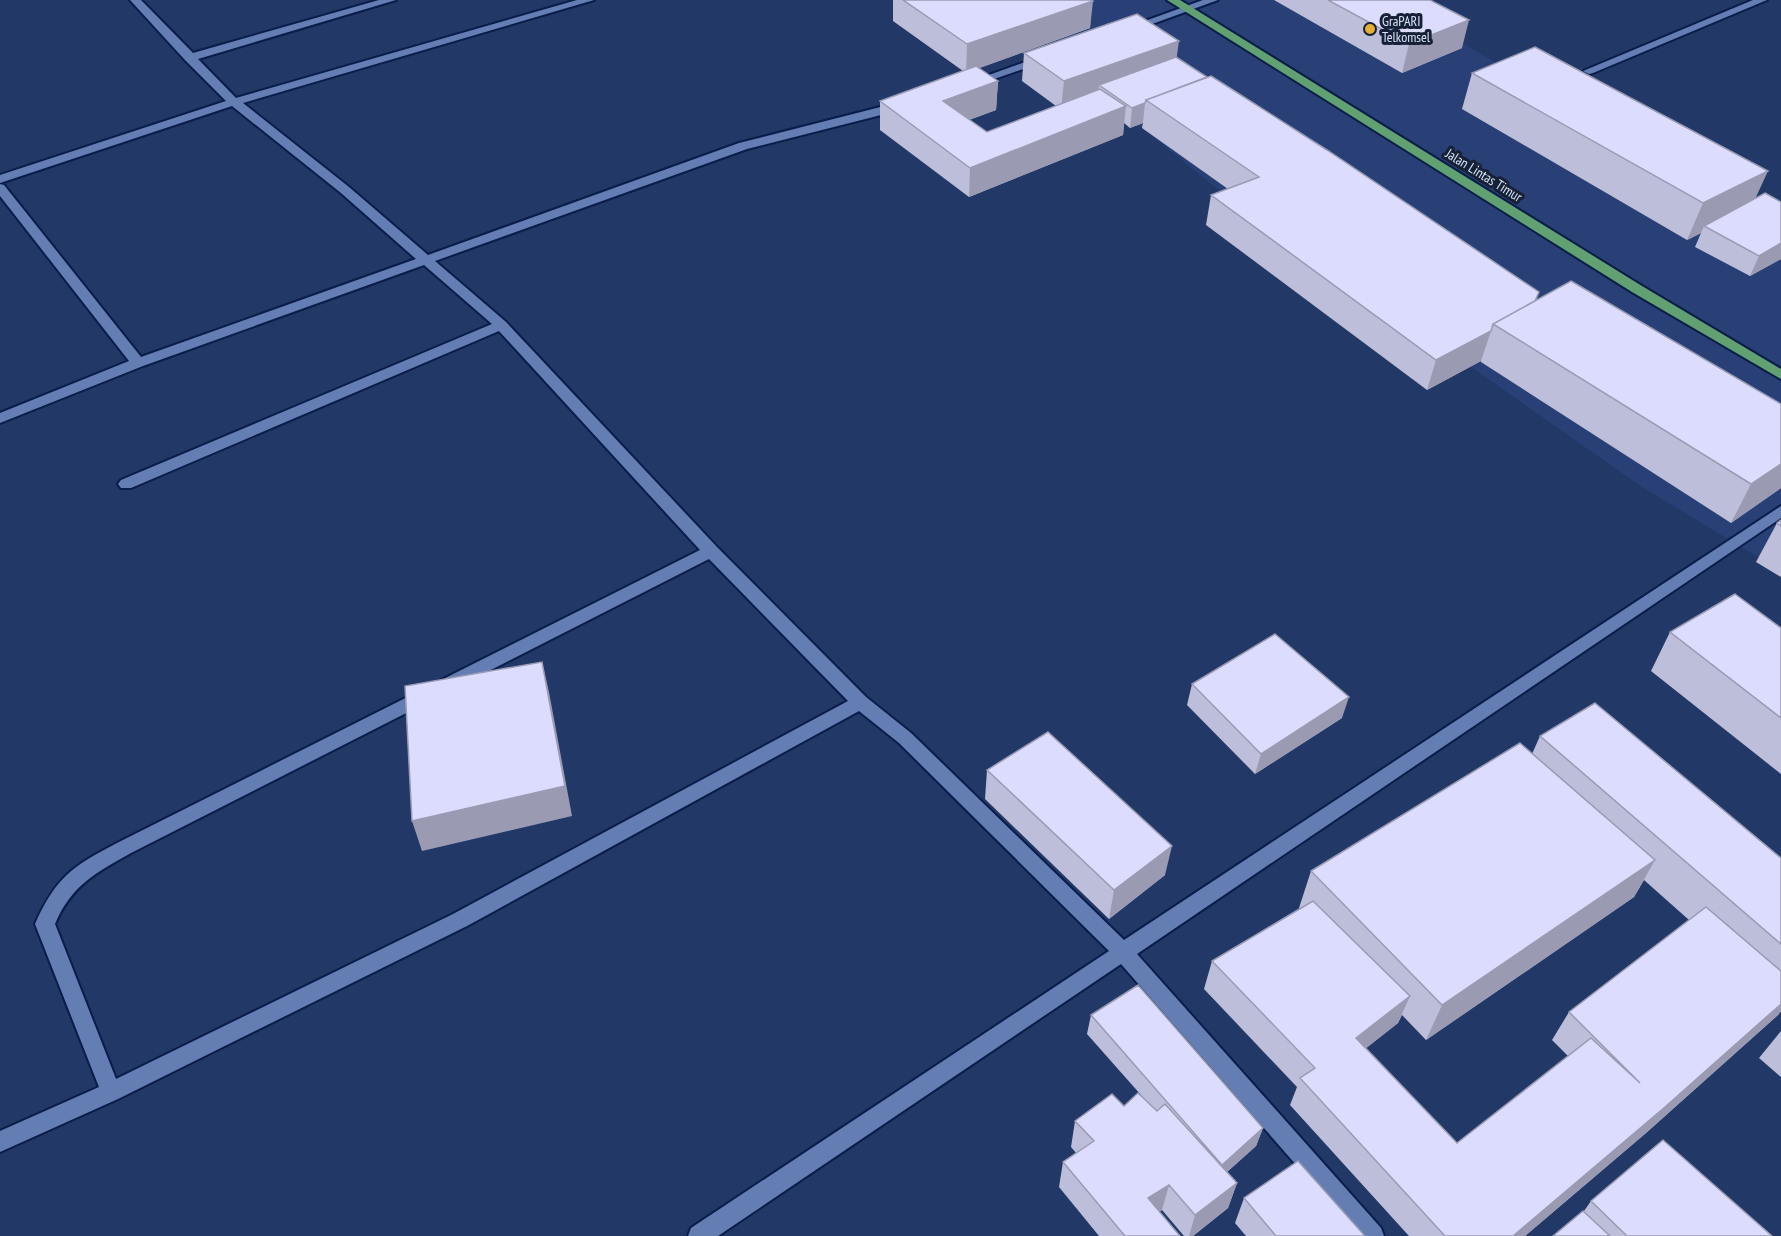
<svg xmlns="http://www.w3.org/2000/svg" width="1781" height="1236" font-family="'PT Sans Narrow',sans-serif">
  <rect width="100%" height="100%" fill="#223867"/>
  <!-- built -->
  <path fill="#284076" d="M933,0H1388L1564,102L1768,206L1781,198V571L1642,487L1219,190L1142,128Z"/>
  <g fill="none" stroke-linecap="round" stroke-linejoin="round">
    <defs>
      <path id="service" d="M1753,0H1767L1593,73L1589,74L1583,71Z"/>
      <path id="minor" d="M130,0H141L193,53L379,0H396L198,59L236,98L577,0H594L243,103L349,187L428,255L739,143L900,102L904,104V108L885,114L747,149L435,261L506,322L717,547L866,697L911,733L1124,940L1781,506V518L1137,954L1381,1228L1384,1236H1358L1121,964L718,1236H688L691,1228L1109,951L899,743L859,711L467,926L118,1099L0,1152V1131L99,1087L35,924C56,877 73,866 117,843L700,550L499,331L131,488H121L118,484L121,480L492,324L424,265L143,366L0,423V413L129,361L0,196V184L4,185L141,357L416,259L341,193L232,106L0,183V175L226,101L185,60ZM709,559L848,701L453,914L116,1079L55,924C71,886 95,873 131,853Z
        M1203,0H1218L1133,31L1129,32L1123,29Z
        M1042,56L1046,57V61L974,86H966L964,84Z"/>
      <path id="trunk" d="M1167,0H1180L1642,286L1781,369V379L1632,292Z"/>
    </defs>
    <!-- service casing -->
    <use href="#service" stroke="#0a1d4a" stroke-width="4"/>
    <!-- minor casing -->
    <use href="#minor" stroke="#0a1d4a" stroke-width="4"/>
    <!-- trunk casing -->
    <use href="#trunk" stroke="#0a1d4a" stroke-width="4"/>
    <!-- service -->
    <use href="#service" fill="#647eb3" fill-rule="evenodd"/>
    <!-- minor -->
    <use href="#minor" fill="#647eb3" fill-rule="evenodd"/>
    <!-- trunk -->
    <use href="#trunk" fill="#61a070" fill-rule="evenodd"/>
  </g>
  <!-- wall -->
  <path fill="#bdbeda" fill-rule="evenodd" d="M893,0H1092L1090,28L979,68L998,81L996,110L969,120L987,132L1056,106L1022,81L1024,53L1176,57L1539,292L1536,301L1781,488L1731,523L1481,362V361L1427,390L1206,225L1211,195L1228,189L1142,128L1143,123L1130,128L1124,123L1123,135L969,197L880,130V101L963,71L893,21Z
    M1274,0H1430L1462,48L1402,73Z
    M1472,73L1756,198L1781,202V259L1750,276L1695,247L1701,233L1687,240L1462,109Z
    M1781,520V577L1756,562L1777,523Z
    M1781,628V774L1651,671L1670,632Z
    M1192,684L1342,718L1255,774L1187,705Z
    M1540,736L1781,858V1011L1778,1015L1646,1133L1525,1236H1409L1290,1105L1297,1087L1204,989L1212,961L1300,908H1299L1311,871L1532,754ZM1644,880L1689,920L1569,1012L1552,1040L1568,1056L1457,1143L1366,1048L1398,1023L1402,1015L1426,1040L1634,897Z
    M987,770L1165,875L1109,919L985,799Z
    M1091,1015L1263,1128L1256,1146L1227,1172L1237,1183L1228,1208L1193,1236H1184L1162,1210L1159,1212L1180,1236H1099L1059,1187L1063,1162L1076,1153L1071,1147L1075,1121L1124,1106L1141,1095L1087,1034Z
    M1781,1031V1077L1759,1058Z
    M1244,1198L1365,1236H1246L1235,1223Z
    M1591,1201L1772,1236H1553L1584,1211Z"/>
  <!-- shaded-wall -->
  <path fill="#9a9bb2" d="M1093,1L1090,28L966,73L967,44Z
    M1469,20L1462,48L1402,73L1409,44Z
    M1179,41L1175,69L1099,85L1098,96L1061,109L1064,81Z
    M998,81L996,110L942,130L943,101Z
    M1145,103L1143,123L1130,128L1132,108Z
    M1126,106L1123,135L969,197L970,168Z
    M1768,171L1751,208L1704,226L1701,233L1687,240L1703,203Z
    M1781,243V259L1750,276L1759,256Z
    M1491,331L1481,361L1427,390L1436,360Z
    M1781,464V488L1731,523L1751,484Z
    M542,662L549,692L572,816L422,851L412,821Z
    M1349,697L1342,718L1255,774L1261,754Z
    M1172,846L1165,875L1109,919L1114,890Z
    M1655,860L1634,897L1426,1040L1442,1005Z
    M1410,996L1398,1023L1345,1065L1356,1038Z
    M1781,1004V1011L1778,1015L1646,1133L1525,1236H1513Z
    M1263,1128L1256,1146L1216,1182L1222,1165Z
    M1237,1183L1228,1208L1193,1236H1189L1195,1215Z
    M1169,1185L1162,1210L1141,1223L1148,1198Z"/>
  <!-- building -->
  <path fill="#dcddfe" stroke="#9a9bb2" stroke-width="1.5" d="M903,0H1092L1093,1L967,44Z
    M1328,0H1430L1469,20L1409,44Z
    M1137,14L1179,41L1064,81L1024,53Z
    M1535,47L1768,171L1703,203L1472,73Z
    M1176,57L1207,77L1146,100L1145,103L1132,108L1099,85Z
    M976,66L998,81L943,101L987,132L1100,89L1126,106L970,168L880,101Z
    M1211,76L1327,150L1539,292L1535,301L1493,324L1491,331L1436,360L1211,195L1259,177L1146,100Z
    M1765,193L1781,202V243L1759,256L1704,226Z
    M1571,281L1781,404V464L1751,484L1493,324Z
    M1781,520V526L1777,523Z
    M1735,594L1781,628V718L1670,632Z
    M1275,634L1349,697L1261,754L1192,684Z
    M542,662L565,786L412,821L405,686Z
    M1595,703L1781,858V944L1540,736Z
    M1048,732L1172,846L1114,890L987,770Z
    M1520,743L1655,860L1442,1005L1311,871Z
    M1313,901L1410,996L1356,1038L1457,1143L1591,1038L1640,1083L1569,1012L1706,907L1781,971V1004L1665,1107L1513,1236H1445L1300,1078L1315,1068L1212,961Z
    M1138,985L1263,1128L1222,1165L1091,1015Z
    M1138,1093L1157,1111L1165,1104L1237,1183L1195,1215L1169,1185L1148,1198L1180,1236H1125L1063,1162L1094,1141L1075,1121L1112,1094L1124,1106Z
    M1663,1140L1772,1236H1627L1591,1201Z
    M1298,1161L1365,1236H1276L1244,1198Z
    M1583,1211L1610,1236H1553Z"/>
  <!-- markers -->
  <circle fill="#e3ae34" stroke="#162136" stroke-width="2" cx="1370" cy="29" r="6"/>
  <g text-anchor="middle" stroke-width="6" stroke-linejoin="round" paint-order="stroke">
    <!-- far-poi labels -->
    <g font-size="14" fill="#d8e4fb" stroke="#162136" text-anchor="start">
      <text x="1382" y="26">GraPARI<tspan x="1382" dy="16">Telkomsel</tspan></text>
    </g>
    <!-- far-street labels -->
    <g font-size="14" fill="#d8e4fb" stroke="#162136">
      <text transform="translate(1484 175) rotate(32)" y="5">Jalan Lintas Timur</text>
    </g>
  </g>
</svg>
